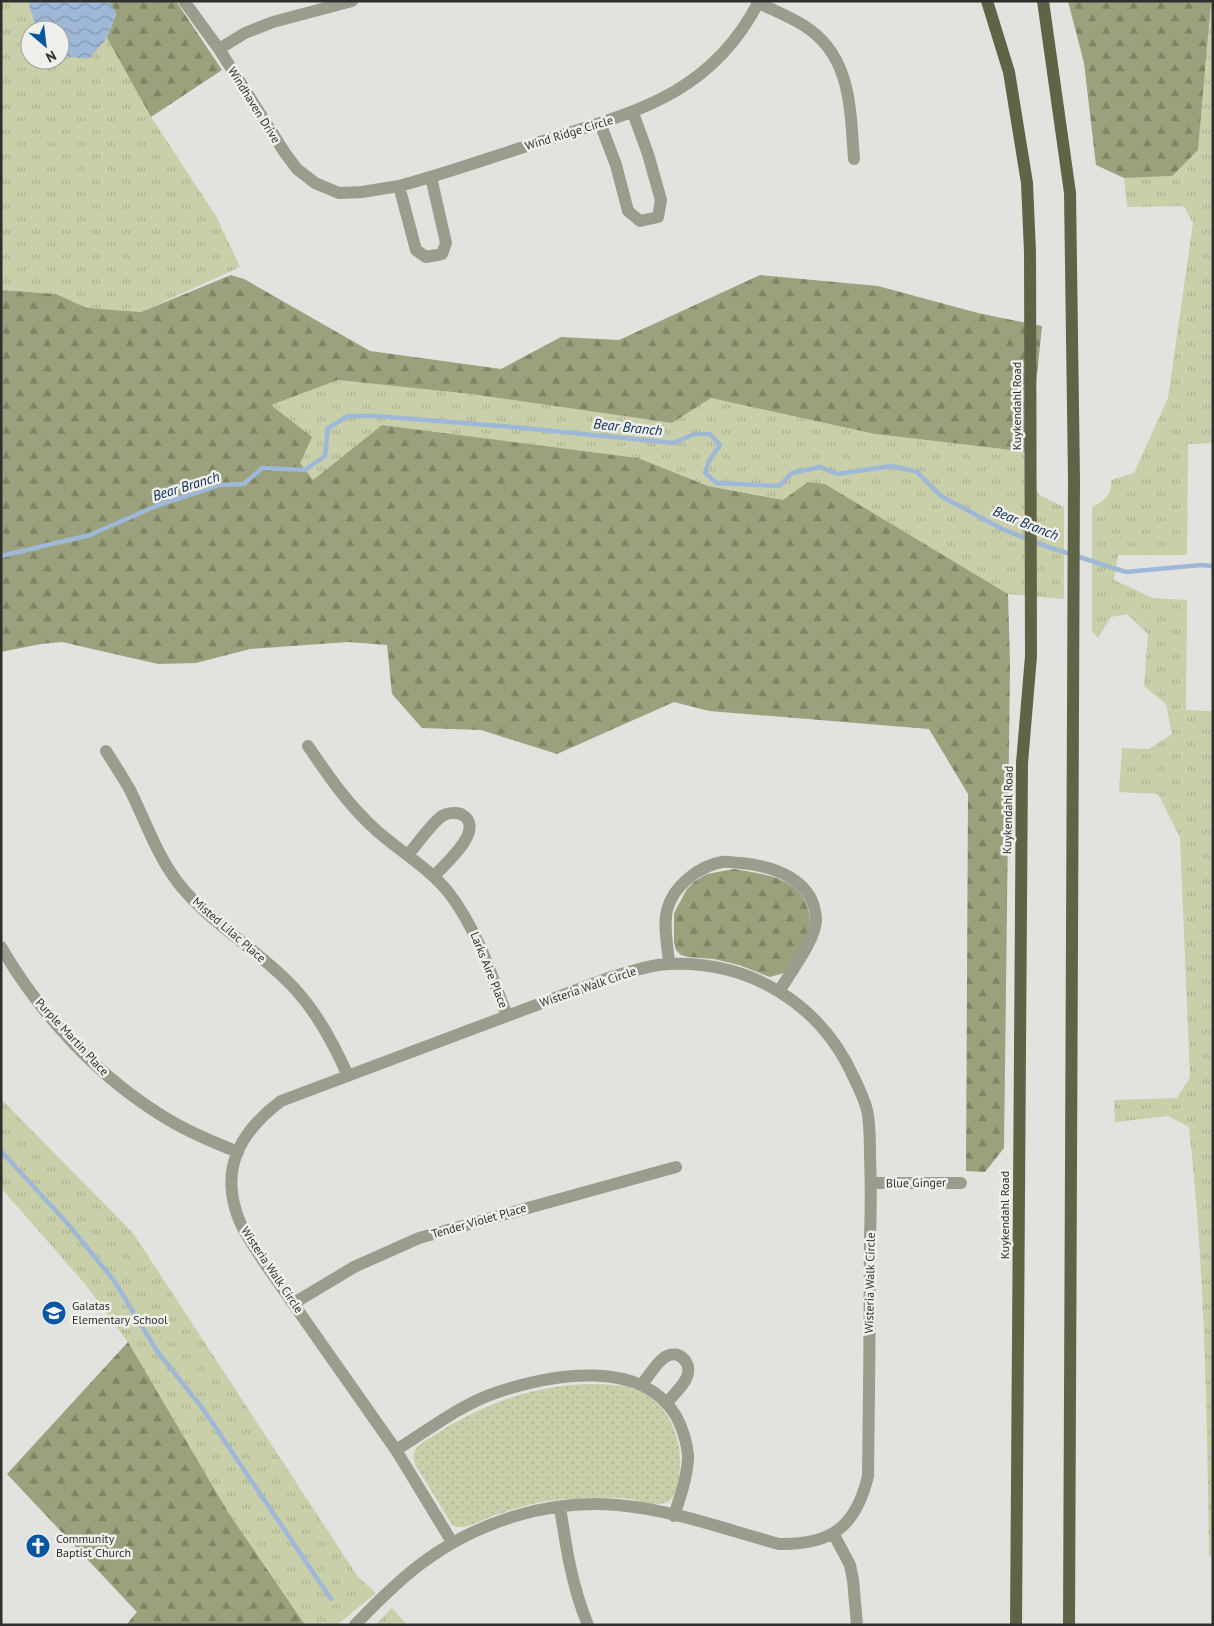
<svg xmlns="http://www.w3.org/2000/svg" width="1214" height="1626" font-family="'PT Sans',sans-serif">
  <defs>
    <pattern id="grass-tufts" width="24" height="20" patternUnits="userSpaceOnUse" patternTransform="scale(1.25)"><rect width="24" height="20" fill="#c8cfa9"/><path d="M3 7l-1-3M5 7V3M7 7l1-3M15 17l-1-3M17 17v-4M19 17l1-3" fill="none" stroke="#acb292"/></pattern>
    <pattern id="forest-firs" width="22" height="20" patternUnits="userSpaceOnUse" patternTransform="scale(1.25)"><rect width="22" height="20" fill="#9ba17c"/><path d="M5 1l3.5 6h-7zM16 11l3.5 6h-7z" fill="#7f8466"/></pattern>
    <pattern id="park-dots" width="8" height="8" patternUnits="userSpaceOnUse" patternTransform="scale(1.25)"><rect width="8" height="8" fill="#c8cfa9"/><path d="M2 2h.1M6 6h.1" fill="none" stroke="#acb292" stroke-width="1.8" stroke-linecap="round"/></pattern>
    <pattern id="water-waves" width="16" height="10" patternUnits="userSpaceOnUse" patternTransform="scale(1.25)"><rect width="16" height="10" fill="#9fb8d7"/><path d="M0 5q4-4 8 0t8 0" fill="none" stroke="#8296af"/></pattern>
  </defs>
  <rect width="100%" height="100%" fill="#e2e2de"/>
  <!-- grass -->
  <path fill="url(#grass-tufts)" fill-rule="evenodd" d="M1,1H109L107,38L151,117L216,216L240,267L141,312L87,308L56,294L1,290ZM30,30H60V60H30Z
    M1211,1H1213V443L1188,444L1187,555H1118L1114,580L1153,598L1187,600L1186,710L1213,711V1554L1209,1556C1207,1413 1205,1270 1189,1127L1168,1116L1115,1122L1114,1100L1177,1098L1190,1077L1180,837L1158,794L1119,792L1122,748L1149,749L1172,734L1166,704L1144,686L1148,634L1127,614L1111,617L1098,638L1092,631V507C1105,501 1113,494 1111,480L1134,473L1168,398L1193,223L1184,206L1127,207L1124,178L1172,176Z
    M338,380L471,394L672,423L711,398L875,434L1029,452L1032,481L1039,495L1064,507V599L1008,594L825,484L808,482L784,500L708,486L638,458L382,425L313,480L300,463L270,404Z
    M1,1099L133,1233L358,1577L376,1593L337,1625H305L228,1512L128,1342L85,1284L1,1188Z
    M392,1608L407,1625H375Z"/>
  <!-- forest -->
  <path fill="url(#forest-firs)" d="M109,1H176L222,70L151,117L107,38L116,14Z
    M1068,1H1211L1198,150L1172,176L1124,178L1096,165L1084,63Z
    M231,275L244,279L370,351L501,369L561,337L619,340L760,275L878,286L978,313L1042,326L1029,452L875,434L711,398L672,423L471,394L338,380L271,405L312,437L300,463L313,480L382,425L638,458L708,486L783,500L808,482L825,484L1008,594L1010,665L1004,1148L985,1172L966,1171L968,794L929,729L709,711L674,702L557,754L481,730L422,728L392,694L387,645L348,642L250,649L196,663L158,664L62,642L41,644L1,652V290L56,294L87,308L141,312Z
    M734,869C762,874 799,877 808,909C810,916 811,926 808,933C804,945 791,961 784,973L770,977L739,965L714,959L688,957L681,955L676,950L674,943V913L687,889L695,881L707,874Z
    M128,1342L228,1512L305,1625H126L137,1612L7,1474Z"/>
  <!-- park -->
  <path fill="url(#park-dots)" d="M585,1384C601,1384 618,1384 634,1389C665,1399 681,1433 680,1464C680,1474 678,1492 670,1500C667,1503 661,1504 656,1504C647,1504 639,1501 630,1499C608,1496 584,1498 562,1499C540,1501 516,1508 495,1515C481,1520 468,1530 453,1526L415,1464C409,1447 424,1442 436,1434C484,1404 529,1387 585,1384Z"/>
  <!-- water -->
  <path fill="url(#water-waves)" d="M28,1H109L116,13L107,38L89,59L63,56L60,53V30H37Z"/>
  <g fill="none" stroke-linecap="round" stroke-linejoin="round">
    <!-- stream -->
    <path stroke="#9fb8d7" stroke-width="4.5" d="M1,556L90,535L156,506L219,485L244,484L262,468L305,470L325,456L328,428L348,416H375L512,427L674,443L694,434H710L720,445L709,461L705,473L717,483L779,486L792,473L820,467L838,474L892,466L917,472L941,496L1002,529L1048,547L1126,572L1201,565L1213,566
      M1,1151L68,1224L115,1282L157,1351L203,1409L331,1599"/>
    <!-- minor -->
    <path stroke="#9a9d8d" stroke-width="12" d="M184,1L219,49L285,153L297,169L315,183L339,193L362,192L399,186C444,174 489,158 533,144C628,114 710,98 759,1
      M759,3C773,10 790,17 803,25C852,55 850,109 854,159
      M219,49L245,33L273,22L352,1
      M600,123L616,165L628,211L640,221L658,217L661,200L648,154L633,113
      M399,186L416,250L426,257L442,254L446,243L431,177
      M308,746C329,777 349,806 377,831C401,852 429,868 449,893C477,930 491,973 507,1016
      M106,751C114,764 123,777 130,790C146,822 157,856 179,884C212,925 259,950 295,989C318,1014 334,1044 348,1076
      M408,855C416,845 433,822 442,816C447,813 455,812 461,814C488,828 444,865 434,876
      M1,947C41,1016 100,1079 169,1120C191,1133 215,1143 238,1152
      M669,964C668,947 663,927 667,910C673,886 699,866 722,862C728,861 735,863 741,863C774,866 815,880 816,920C816,939 790,973 780,990
      M871,1183H961
      M294,1303L354,1267L419,1238L676,1167
      M642,1384C649,1376 656,1363 665,1357C679,1348 694,1364 686,1379C682,1387 673,1395 667,1403
      M396,1450C429,1430 461,1404 498,1392C552,1374 642,1358 676,1416C683,1429 687,1442 688,1456C688,1475 680,1497 674,1516
      M560,1507C566,1547 572,1587 588,1625
      M833,1533L850,1565L853,1580L857,1625
      M355,1625C376,1603 398,1581 422,1563C477,1522 548,1499 617,1505C669,1509 728,1530 779,1544C831,1545 856,1527 868,1476C869,1397 870,1317 870,1238C871,1210 871,1182 870,1155C870,1140 870,1124 867,1110C864,1099 859,1088 854,1078C821,1004 751,961 670,964C651,964 630,972 611,977L281,1101C244,1129 221,1163 236,1211C241,1229 254,1246 264,1262L396,1450L452,1542"/>
    <!-- major -->
    <path stroke="#606447" stroke-width="12" d="M987,1L1009,72L1027,183L1030,252L1031,656L1022,763L1016,1625
      M1043,1L1070,193L1074,479L1069,1625"/>
  </g>
  <!-- icons -->
  <defs>
    <symbol id="school-disc" viewBox="-11 -11 22 22"><circle r="9.5" fill="#0656a4" stroke="#eff0eb"/><path d="M0-5L7-2L0 1L-7-2ZM-4 1L0 2.5L4 1V4Q0 6-4 4Z" fill="#fff"/></symbol>
    <symbol id="church-disc" viewBox="-11 -11 22 22"><circle r="9.5" fill="#0656a4" stroke="#eff0eb"/><path d="M-1.2-6h2.4v3.5h3.3v2.4h-3.3V6h-2.4V-.1h-3.3v-2.4h3.3Z" fill="#fff"/></symbol>
  </defs>
  <g fill-rule="evenodd">
    <use href="#school-disc" x="40" y="1299" width="28" height="28"/>
    <use href="#church-disc" x="24" y="1532" width="28" height="28"/>
  </g>
  <g text-anchor="middle" stroke-width="5" stroke-linejoin="round" paint-order="stroke">
    <!-- street labels -->
    <g font-size="12" fill="#2f2f2e" stroke="#eff0eb">
      <text transform="translate(254 105) rotate(58)" y="4">Windhaven Drive</text>
      <text transform="translate(569 133) rotate(-17)" y="4">Wind Ridge Circle</text>
      <text transform="translate(1017 406) rotate(-90)" y="4">Kuykendahl Road</text>
      <text transform="translate(1008 810) rotate(-89)" y="4">Kuykendahl Road</text>
      <text transform="translate(229 930) rotate(41)" y="4">Misted Lilac Place</text>
      <text transform="translate(489 970) rotate(68)" y="4">Larks Aire Place</text>
      <text transform="translate(588 987) rotate(-19)" y="4">Wisteria Walk Circle</text>
      <text transform="translate(72 1037) rotate(47)" y="4">Purple Martin Place</text>
      <text transform="translate(916 1183) rotate(-1)" y="4">Blue Ginger</text>
      <text transform="translate(1005 1215) rotate(-90)" y="4">Kuykendahl Road</text>
      <text transform="translate(479 1221) rotate(-16)" y="4">Tender Violet Place</text>
      <text transform="translate(272 1270) rotate(56)" y="4">Wisteria Walk Circle</text>
      <text transform="translate(870 1283) rotate(-89)" y="4">Wisteria Walk Circle</text>
    </g>
    <!-- poi labels -->
    <g font-size="12" fill="#2f2f2e" stroke="#eff0eb" text-anchor="start">
      <text x="72" y="1310">Galatas<tspan x="72" dy="14">Elementary School</tspan></text>
      <text x="56" y="1543">Community<tspan x="56" dy="14">Baptist Church</tspan></text>
    </g>
    <!-- water labels -->
    <g font-size="14" font-style="italic" fill="#062951" stroke="#eff0eb">
      <text transform="translate(628 427) rotate(6)" y="5">Bear Branch</text>
      <text transform="translate(186 486) rotate(-17)" y="5">Bear Branch</text>
      <text transform="translate(1026 523) rotate(22)" y="5">Bear Branch</text>
    </g>
  </g>
  <!-- border -->
  <rect width="1214" height="1626" fill="none" stroke="#2f2f2e" stroke-width="5"/>
  <!-- north arrow -->
  <g transform="translate(45 45) rotate(152)"><circle r="24" fill="#eff0eb" stroke="#a2a39f"/>
  <path d="M0-4L9 19L0 12L-9 19Z" fill="#0656a4"/>
  <text y="-8" font-size="14" font-weight="bold" text-anchor="middle" fill="#2f2f2e">N</text>
  </g>
</svg>
